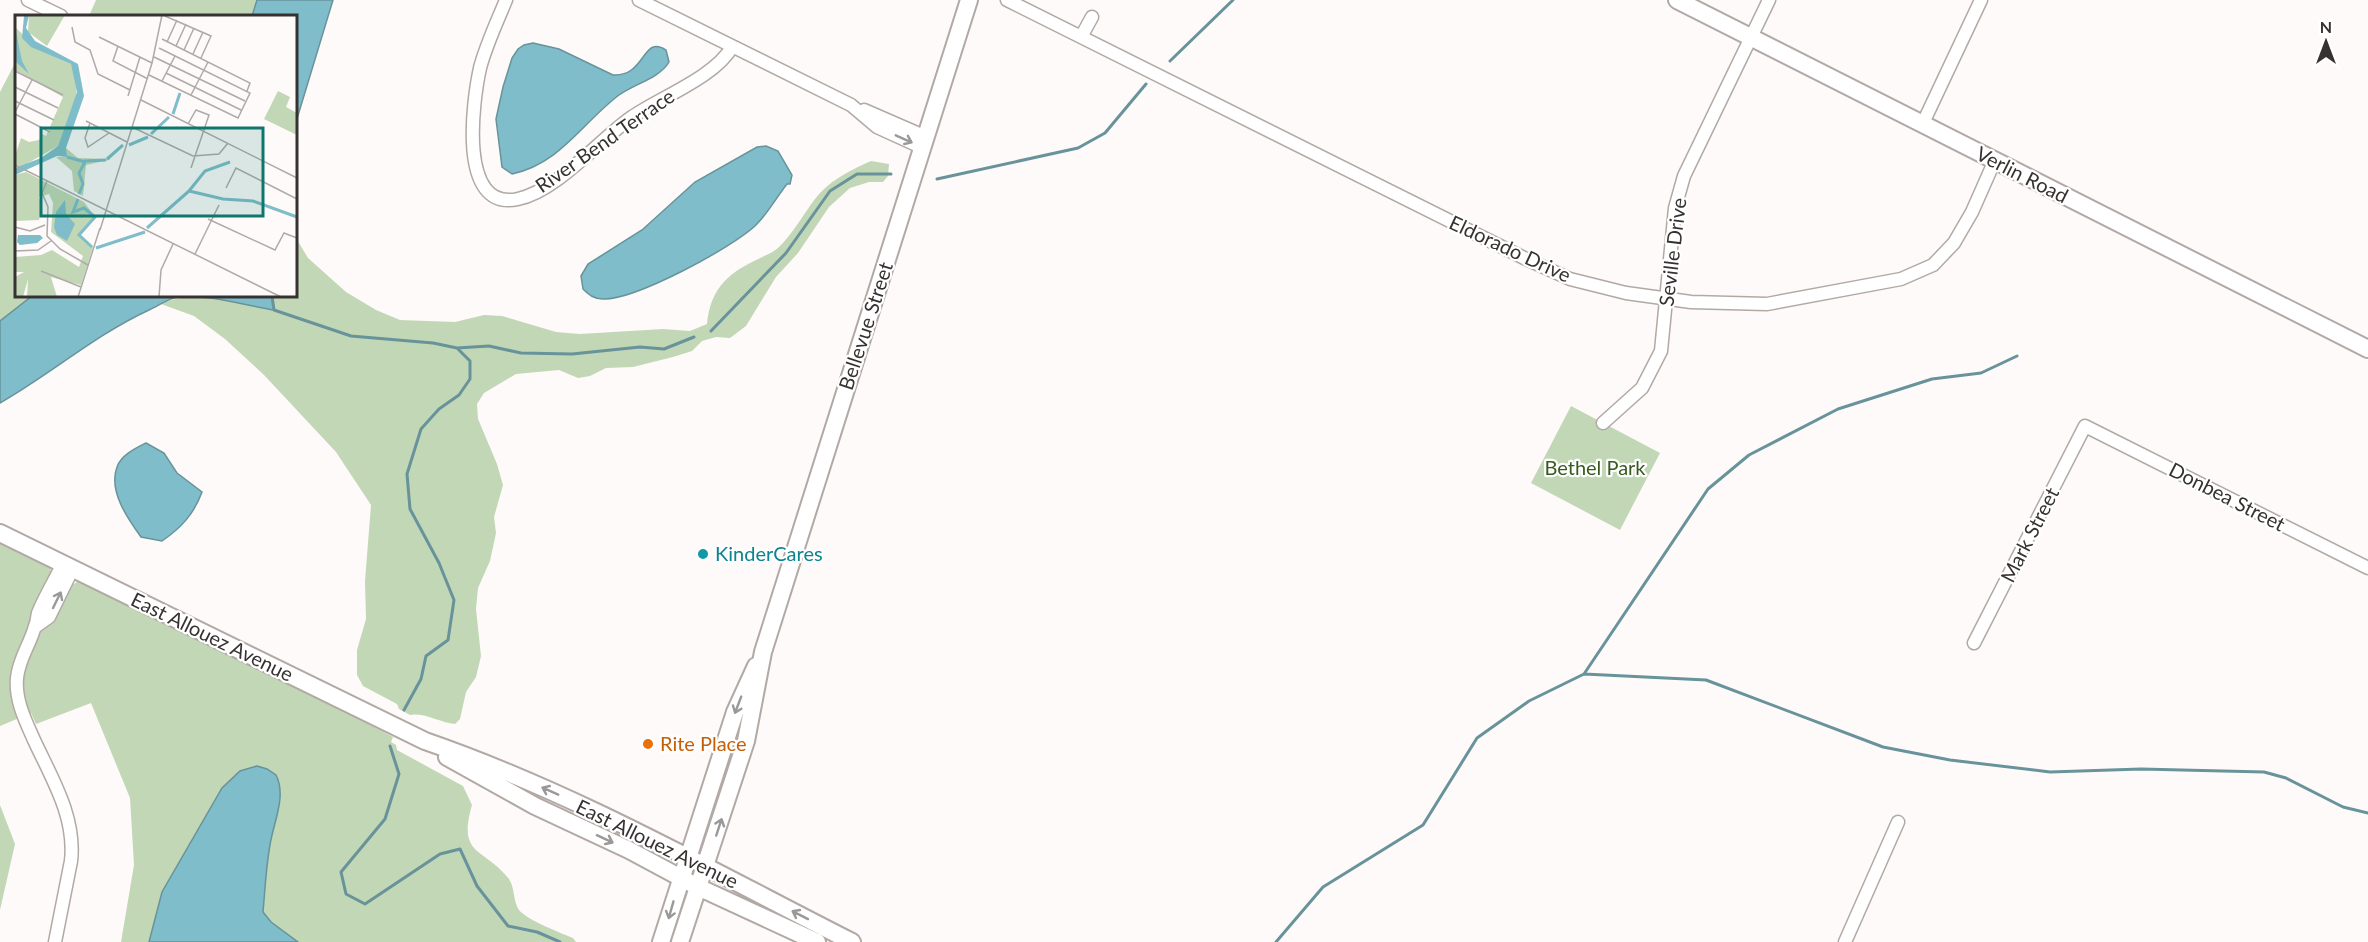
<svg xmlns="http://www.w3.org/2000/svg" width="2368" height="942" font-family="Lato,sans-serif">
  <rect width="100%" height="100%" fill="#fefaf9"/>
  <!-- green -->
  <path fill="#c2d7b6" d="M96,0H257L252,16H89Z
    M15,63L16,296H33L0,321V92Z
    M871,161L889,164L888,176L883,182H869L850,188L829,207L798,253L776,277L746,326L730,338L716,337L702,341L692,351L673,357L633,367L606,368L590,376L578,378L559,370L516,374L484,393L477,404L478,419L497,464L503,485L494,517L496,533L490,561L478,588L476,609L481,656L476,677L466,692L460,719L455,724C441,723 424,712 410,715L399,709L397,704L363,686L357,675V650L366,619L365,581L371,505L336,452L264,375L225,339L194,316L161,304C195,288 237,304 274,310L272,296H296V238L308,258L346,292L376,310L400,320L455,322L484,315L502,316L556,332L580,334L663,329L690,331L707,324C710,292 725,275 754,261C761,257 771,254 778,248C795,232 805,210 820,193C834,178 853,169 871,161Z
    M1571,406L1660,453L1620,530L1531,483Z
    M0,542L50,567L52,576L70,586L77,582L83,583L273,677L283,679L393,737L391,742L396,745L397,750L463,786L472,805C457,857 484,847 509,879C515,888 513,902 519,910C527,920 561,933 573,938L576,942H121L134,865L130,798L91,703L36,724L31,713L0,726Z
    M0,805L15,844L0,910Z"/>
  <!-- water -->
  <path fill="#7ebdc9" stroke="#68939b" stroke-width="1.5" d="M257,0H333L296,122V16H252Z
    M533,43L559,49L613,75C646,77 642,34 666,50L669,62C660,78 634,84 619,95C582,123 560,164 512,174L502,167L496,119L503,87L512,58L518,49L524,45Z
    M766,146L778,151L792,175L790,184H787C776,198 768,213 756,225C732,248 635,300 603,299C594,299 589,295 583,289L581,276L588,264L642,230L695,182L757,147Z
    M32,296H272L274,310C243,305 210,294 178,297C169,298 158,306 149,310C95,335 51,374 0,403V321Z
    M146,443L164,453L177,473L202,492C194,514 181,528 162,541L141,537C128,519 108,491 117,467C121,455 136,448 146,443Z
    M257,766L267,769L276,775C287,796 273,824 270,845C266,867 265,890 263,912L271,922L298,942H149L162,892L222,788L240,771Z"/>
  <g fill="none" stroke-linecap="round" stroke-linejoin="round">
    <!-- stream -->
    <path stroke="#68939b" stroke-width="3" d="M1170,61L1233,0
      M937,179L1078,148L1105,133L1146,84
      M272,296L274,310L351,336L433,343L457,348L470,361V379L459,395L439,409L421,429L407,474L410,509L439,563L454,600L448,640L426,656L421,679L404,710
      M711,331L786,253L830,191L857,174H891
      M457,348L489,346L521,353L572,354L640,347L664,349L694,337
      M1584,674L1708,489L1749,455L1838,409L1932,379L1981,373L2017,356
      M390,746L399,774L385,819L341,872L346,894L365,904L440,854L460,849L477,886L508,926L537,932L560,942
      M1276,942L1323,887L1423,825L1477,738L1529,701L1584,674L1706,680L1883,747L1950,760L2050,772L2141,769L2264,772L2286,778L2343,807L2368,813"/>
    <defs>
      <path id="street" d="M28,0L61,16
        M506,0C497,22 486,45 480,68C473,100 457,212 518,199C557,191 599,140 632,117C661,97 715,77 732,47
        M639,0L851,105L877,127L923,148
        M1007,0L1524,258L1570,279L1626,293L1691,302L1767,304L1901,279L1933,265L1954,243L1972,212L1995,160
        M1081,37L1092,17
        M864,110L926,137
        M1923,123L1981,0
        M1603,423L1642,388L1661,351L1675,208L1684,176L1769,0
        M35,627L49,617L73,568
        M1974,643L2085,426L2368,568
        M55,942L71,861C76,817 52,779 34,740C25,720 15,700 17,678C19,658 30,645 35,626C37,622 37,617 38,613C45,596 55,580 63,563
        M1845,942L1898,822"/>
      <path id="secondary" d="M1677,0L2368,349
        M0,533L425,741C573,792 712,871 852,942
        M447,757L535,806L629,850L698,887L817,942
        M661,942L735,712L756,666
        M680,942L746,741L763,652L969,0"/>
    </defs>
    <!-- street casing -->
    <use href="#street" stroke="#b2a9a5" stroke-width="15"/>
    <!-- secondary casing -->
    <use href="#secondary" stroke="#b2a9a5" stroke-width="20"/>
    <!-- street -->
    <use href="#street" stroke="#fff" stroke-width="12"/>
    <!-- secondary -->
    <use href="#secondary" stroke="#fff" stroke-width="16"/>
  </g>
  <!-- one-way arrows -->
  <defs><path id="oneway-shaft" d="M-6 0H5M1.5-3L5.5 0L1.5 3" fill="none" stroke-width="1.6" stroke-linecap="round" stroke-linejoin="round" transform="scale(1.5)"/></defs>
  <g stroke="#9a9898">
    <use href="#oneway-shaft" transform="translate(904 139) rotate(24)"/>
    <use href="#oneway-shaft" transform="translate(57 600) rotate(-64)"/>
    <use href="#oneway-shaft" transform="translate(738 705) rotate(111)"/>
    <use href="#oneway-shaft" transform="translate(550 791) rotate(-156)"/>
    <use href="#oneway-shaft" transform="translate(719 827) rotate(-72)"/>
    <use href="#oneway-shaft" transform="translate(605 839) rotate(25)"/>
    <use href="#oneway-shaft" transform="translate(671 910) rotate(106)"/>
    <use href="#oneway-shaft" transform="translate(800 915) rotate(-153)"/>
  </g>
  <!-- markers -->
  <circle fill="#0f9aa8" stroke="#fff" stroke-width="2" cx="703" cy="554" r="6"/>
  <circle fill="#e8710a" stroke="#fff" stroke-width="2" cx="648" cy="744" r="6"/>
  <g text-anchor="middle" stroke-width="4.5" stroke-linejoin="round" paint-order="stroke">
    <!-- street labels -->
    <g font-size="20" fill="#363231" stroke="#fff">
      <text transform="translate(605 141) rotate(-35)" y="7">River Bend Terrace</text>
      <text transform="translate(2022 175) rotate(27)" y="7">Verlin Road</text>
      <text transform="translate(1510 249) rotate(25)" y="7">Eldorado Drive</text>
      <text transform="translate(1673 252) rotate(-83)" y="7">Seville Drive</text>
      <text transform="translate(866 326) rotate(-72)" y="7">Bellevue Street</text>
      <text transform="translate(2227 497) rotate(27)" y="7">Donbea Street</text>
      <text transform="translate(2030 535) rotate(-63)" y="7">Mark Street</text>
      <text transform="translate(212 637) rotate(26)" y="7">East Allouez Avenue</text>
      <text transform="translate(657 844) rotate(26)" y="7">East Allouez Avenue</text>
    </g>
    <!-- park labels -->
    <g font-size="20" fill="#385a1e" stroke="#fff">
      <text x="1595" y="475">Bethel Park</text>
    </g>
    <!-- culture labels -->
    <g font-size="20" fill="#0d838f" stroke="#fff" text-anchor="start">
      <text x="715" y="561">KinderCares</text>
    </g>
    <!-- food labels -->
    <g font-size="20" fill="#c56008" stroke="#fff" text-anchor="start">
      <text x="660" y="751">Rite Place</text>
    </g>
  </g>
  <!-- overview -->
  <g transform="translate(15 15)">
    <rect width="282" height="282" fill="#fefaf9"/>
    <path d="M14,0H50L32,31L13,17ZM0,12L24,35L56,49L62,67L61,81L43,131L6,152L0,149V141L6,123L14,127L24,125L27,119L31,121L48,82L0,55ZM263,76L275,82L271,92L282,98V120L249,104ZM109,129L94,145L71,150L68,181L59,176L57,156L41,142H51V133L63,143L91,144ZM11,157L69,187L81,203L65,220L78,232L66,270L36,262L42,282H12L13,264L8,282H0V262L9,257H0V242L26,240L37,235L64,252L68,241L36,217L38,188L34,179L24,182L27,192L24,205L0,206V160Z" fill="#c2d7b6"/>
    <path d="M14,0L11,13L20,26L63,49L69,81L51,133L52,142L42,141L0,160V153L26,143L43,131L62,77L56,49L16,32L7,23L9,1ZM0,12L7,46L14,59L1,47ZM50,185L51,199L60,209L52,226L42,220L39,212L41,197ZM3,220H25L28,223L22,228L5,230L2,227Z" fill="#7ebdc9"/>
    <path fill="none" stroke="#7ebdc9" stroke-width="3" d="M158,99L165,78M136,119L154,102M114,130L133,122M52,142L70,147L64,158L68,169L64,179M92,144L108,130M69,146L91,145M174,176L190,156L215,147M63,184L58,197L69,193L80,202L64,220L77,232M132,213L174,176L208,184L238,186L282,202M81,233L130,217"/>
    <path fill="none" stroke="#aeaaa9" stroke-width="1.5" d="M150,1L196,21L186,43M57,12L60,27L75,35L83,59L115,75M84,22L137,48M147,24L235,68L232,76M152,27L162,5M103,31L98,46L133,64M161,31L171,9M169,35L179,13M178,39L188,17M139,42L230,86M0,56L48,80M151,58L226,95M134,60L223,103L235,78L144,33M147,66L160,41M0,72L43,93M176,80L193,47M113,81L125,42M126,85L282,163M0,86L39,105M0,97L17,65M0,99L35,117M71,106L112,127M75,108L70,123L73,132L94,118M173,109L181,95L194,100L176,153M117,112L178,141L204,139L213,128M0,150L266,282M32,166L27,178L33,192L32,221L45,234L73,250M211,173L221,153L282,184M193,204L260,235L269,218L282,223M0,212L15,216L30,210M85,215L137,48L147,0M0,236L23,235L36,226M180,239L204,190M26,256L66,272M63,282L85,213M144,282L146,255L158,229"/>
    <path fill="#0f766e" fill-opacity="0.15" stroke="#0f766e" stroke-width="3" d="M26,113H248V201H26Z"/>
    <rect width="282" height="282" fill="none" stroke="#363231" stroke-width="3"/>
  </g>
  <!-- north arrow -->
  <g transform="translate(2326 42)" stroke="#ffffff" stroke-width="4.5" paint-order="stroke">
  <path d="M0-4.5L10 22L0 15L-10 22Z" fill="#363231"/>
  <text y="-9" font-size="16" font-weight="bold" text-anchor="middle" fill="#363231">N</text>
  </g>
</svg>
